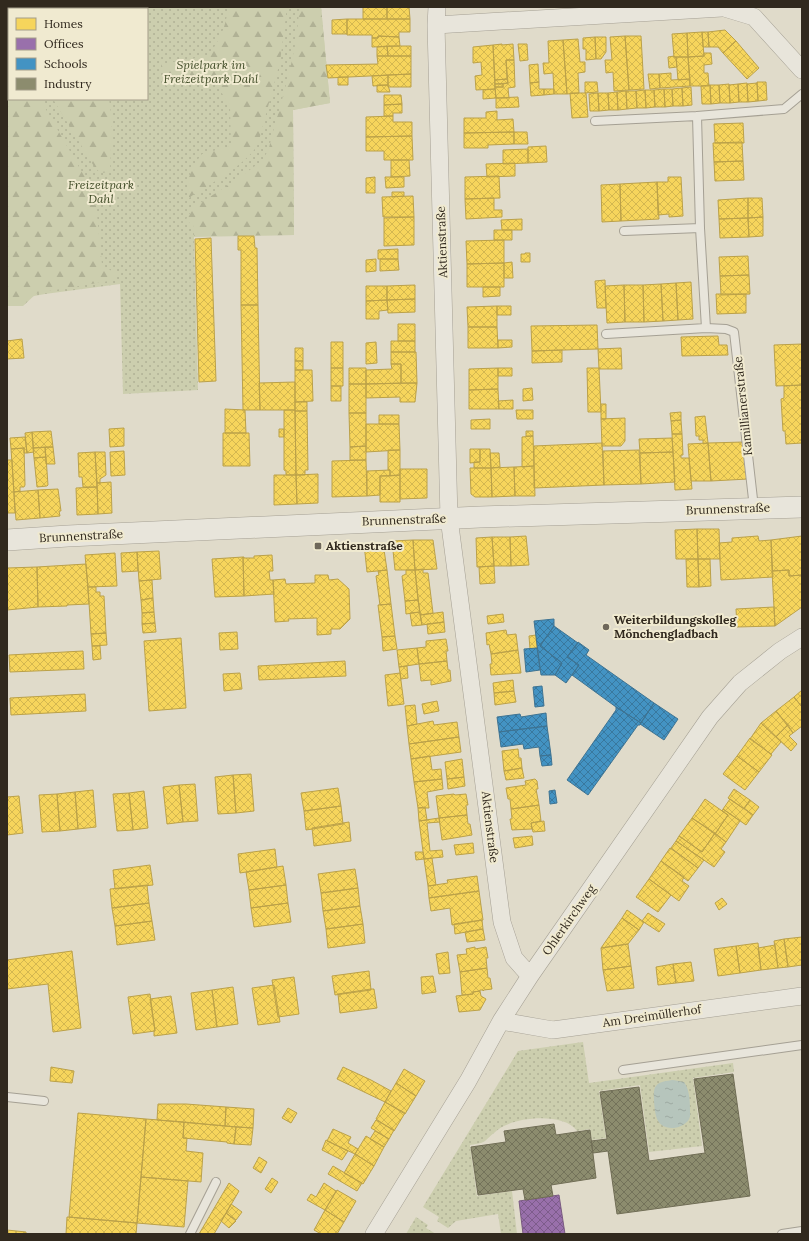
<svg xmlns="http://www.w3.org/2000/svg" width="809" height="1241" font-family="Lora,serif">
  <defs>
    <pattern id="grass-dots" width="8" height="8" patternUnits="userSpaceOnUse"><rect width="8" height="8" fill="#ccceae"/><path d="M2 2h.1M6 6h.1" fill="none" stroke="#b0b195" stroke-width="1.8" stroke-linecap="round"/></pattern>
    <pattern id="forest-firs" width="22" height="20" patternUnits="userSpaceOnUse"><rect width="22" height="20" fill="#ccceae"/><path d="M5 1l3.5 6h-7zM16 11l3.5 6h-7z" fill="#b0b195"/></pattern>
    <pattern id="water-ripples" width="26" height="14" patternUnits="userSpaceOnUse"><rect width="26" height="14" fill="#b6c5bc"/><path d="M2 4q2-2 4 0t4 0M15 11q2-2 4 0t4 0" fill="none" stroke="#9da9a1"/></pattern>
    <pattern id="homes-cross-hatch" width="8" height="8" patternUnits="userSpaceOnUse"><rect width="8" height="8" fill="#f6d55c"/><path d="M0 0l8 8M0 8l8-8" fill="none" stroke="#d3b750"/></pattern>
    <pattern id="offices-cross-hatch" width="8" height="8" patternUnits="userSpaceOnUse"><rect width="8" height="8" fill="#9970ab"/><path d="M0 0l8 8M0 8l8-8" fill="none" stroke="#7d5c8b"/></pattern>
    <pattern id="schools-cross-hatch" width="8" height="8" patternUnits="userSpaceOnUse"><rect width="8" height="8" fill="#4393c3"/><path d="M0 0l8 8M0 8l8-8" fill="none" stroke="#39789e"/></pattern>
    <pattern id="industry-cross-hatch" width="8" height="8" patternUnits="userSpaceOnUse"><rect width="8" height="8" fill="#8c8c6e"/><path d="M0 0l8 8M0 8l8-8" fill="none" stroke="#73725a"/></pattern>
  </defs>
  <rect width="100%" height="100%" fill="#e0dbca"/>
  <!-- grass -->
  <path fill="url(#grass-dots)" fill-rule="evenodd" d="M7,7H321L330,103L293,110L294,235L194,237L198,390L123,394L120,284L45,294L7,301ZM9,9H147V99H9Z
    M583,1042L589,1083L733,1063L734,1072L693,1078L702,1146L649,1152L640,1085L599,1091L606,1138L592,1140L590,1129L577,1131C564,1113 521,1117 504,1126C496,1130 491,1136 485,1141C481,1144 474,1144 470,1145L477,1196L512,1191L517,1234H501L498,1214L456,1221L448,1228L437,1221L439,1217L423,1207L518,1051Z
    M416,1217L428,1225L426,1228L436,1234H406Z"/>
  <!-- forest -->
  <path fill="url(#forest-firs)" d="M7,7H84L83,9H9V26L7,22Z
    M228,7H287L280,62L258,144C247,165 209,184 189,198L188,181L192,167L202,154L231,146L230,107L213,78L166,86L161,64L208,56C220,39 226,28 228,7Z
    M299,7H321L330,103L293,110L294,235L194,236L193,224L185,221L194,207L236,180L263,160L269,148C280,103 298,54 299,7Z
    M7,44L9,47V99H40L95,195L102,265L115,273V280L37,293L23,306H7Z
    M53,99H109L112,121L110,172L101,173L95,168Z"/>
  <!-- water -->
  <path fill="url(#water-ripples)" d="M673,1080L684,1082C690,1090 690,1103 690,1112C691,1118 688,1122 683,1125C679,1127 677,1128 672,1128C656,1128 655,1114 654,1101C654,1096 653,1090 656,1086C660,1081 667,1081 673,1080Z"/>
  <!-- homes -->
  <path fill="url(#homes-cross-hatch)" stroke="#bba149" d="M363,7H387V19H363Z
    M387,7H409L410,19H387Z
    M347,19H410V32H399V37L378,36V38H372V35H347Z
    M347,19V34H332V20Z
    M725,30L736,41L723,53L718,47H709L708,32Z
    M702,32L704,56L688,57L687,33Z
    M702,32H708L709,47H703Z
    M687,33L688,57H674L672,34Z
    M378,36L399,37L400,46L372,47V38H378Z
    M625,36H641L644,89L629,90Z
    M625,36L629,90L614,91L613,72L606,73L605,60H612L610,37Z
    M595,37H606V52L601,59H596Z
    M595,37L596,59L586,60V49H583V38Z
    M578,39L580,62H585V72L578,73L579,93L567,94L563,40Z
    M563,40L567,94H554L553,73L544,74L543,63H549L548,41Z
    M736,41L759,68L747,79L723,53Z
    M502,44V45L513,44L514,60H506L507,79L495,80L493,45Z
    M518,44H527L528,60L520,61Z
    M493,45L495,89L476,90L475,76L482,75L481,62L473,63V47Z
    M387,46L388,56H377V47Z
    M387,46H411V56H388Z
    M704,53H711L712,64L704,65V73H708L709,86H690L688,57L704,56Z
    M377,56H411V74L328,78L326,65L378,64Z
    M674,56V57H676L677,67L669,68L668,57Z
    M676,57H688L690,79L678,80Z
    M506,60H514L515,87L508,88L509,98H496L495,87H503V84L508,83Z
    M538,64L539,82L530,83L529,65Z
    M671,73V80L690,79V86L660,88L659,74Z
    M411,74V87H388V75Z
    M648,74H659L660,88L650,89Z
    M388,75V85L373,86L372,76Z
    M338,77H348V85H338Z
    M507,79L508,83L495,84V80Z
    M539,82V89H544V95L531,96L530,83Z
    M585,82H597L598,92L585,93Z
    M757,82H766L767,100L758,101Z
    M747,83L748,102H739L738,84Z
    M757,83L758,101L748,102L747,84Z
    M495,84H503V87H495Z
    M729,84L730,103H720L719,85Z
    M738,84L739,102L730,103L729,85Z
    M377,85H388L390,92H377Z
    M710,85H719L720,103L711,104Z
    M710,85L711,104H702L701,86Z
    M691,87L692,105L683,106L682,88Z
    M682,88L683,106H673L672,89Z
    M495,89L496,98L483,99V90Z
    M544,89H554V94L544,95Z
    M664,89H672L673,106L665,107Z
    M664,89L665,107H655L654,90Z
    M645,90H654L655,107L646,108Z
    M645,90L646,108H637L636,91Z
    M626,91H636L637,108L627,109Z
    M626,91L627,109L618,110L617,92Z
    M617,92L618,110H609L608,93Z
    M570,93H586L588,117L572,118Z
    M598,93L599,111H590L589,94Z
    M598,93H608L609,110L599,111Z
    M384,95H401L402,104L384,105Z
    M518,97L519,107L496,108V98Z
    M402,104V113H393V116H384V105Z
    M497,111V120L513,119L514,132L464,133V118H486V112Z
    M393,116V122H412V136L366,137V117Z
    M743,123L744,143H715L714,124Z
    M514,132H527L528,144H514Z
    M514,132V144L488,145V148H464V133Z
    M412,136L413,160H384V151H366V137Z
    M742,142L743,161L714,162L713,143Z
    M546,146L547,162L528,163V147Z
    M528,149V163L503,164V150Z
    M391,160H409L410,176L391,177Z
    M743,161L744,180L715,181L714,162Z
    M515,163V176L487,177L486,164Z
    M499,176L500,198L465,199V177Z
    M375,177V193H366V178Z
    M385,177H404V187L386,188Z
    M668,177H681L683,216L669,217V214L658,215L657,182H668Z
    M657,182L659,219L621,221L620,184Z
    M620,184L621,221L602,222L601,185Z
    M392,192H404V196L392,197Z
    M413,196L414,217H383L382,197Z
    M494,198V210H502V217L466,219L465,199Z
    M748,198H762L763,217L748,218Z
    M748,198V218L719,219L718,200Z
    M414,217V245L384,246V218Z
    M763,217V236L749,237L748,218Z
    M748,218L749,237L720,238L719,219Z
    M522,219V230H502L501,220Z
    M494,230H512V240H494Z
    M238,236H254L255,248H257L258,305H241V250H238Z
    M211,238L216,381L199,382L195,239Z
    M504,240V263L467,264L466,241Z
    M398,249V259H378V250Z
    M525,253H530V262H521V254H525Z
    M748,256L749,275L720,276L719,257Z
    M376,259V271L366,272V260Z
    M380,259H398L399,270L380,271Z
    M512,262L513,278H504V263Z
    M504,263V287H467V264Z
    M749,275L750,294L721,295L720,276Z
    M605,280L606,308H597L595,281Z
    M691,282L693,319L678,320L676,283Z
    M676,283L678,320L663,321L661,284Z
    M661,284L663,321L644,322L643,285Z
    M415,285V299L387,300V286Z
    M624,285H643L644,322H625Z
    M624,285L625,322L607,323L605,286Z
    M366,286H387V300L366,301Z
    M483,287H500V296L483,297Z
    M716,294H746V313L717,314Z
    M415,299V312L388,313L387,300Z
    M387,300L388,310L379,311V319H366V301Z
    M241,305H258L260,410H243Z
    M497,306H511V315H497Z
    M497,306V327H468L467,307Z
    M398,324H415V341H398Z
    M597,325L598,349L532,351L531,326Z
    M468,327H497L498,348H468Z
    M718,336L719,345H727L728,355L682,356L681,337Z
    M22,339L24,358L7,359V341Z
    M498,340H512V347L498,348Z
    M391,341H415V352H391Z
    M331,342H343V368H331Z
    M376,342L377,363L366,364V343Z
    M802,344V385L776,386L774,345Z
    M295,348H303V361H295Z
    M621,348L622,369H599L598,349Z
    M562,350V362L532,363V351Z
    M391,352H416L417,383H401V364H391Z
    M295,361H303V370H295Z
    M391,364H401V383L366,384V370L392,369Z
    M331,368H343V386H331Z
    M349,368H366V384H349Z
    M498,368H512V376H498Z
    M498,368V389L469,390V369Z
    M587,368H599L601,412H588Z
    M295,370H312L313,401L295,402Z
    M295,382V410H260L259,383Z
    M417,383L415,402H400V397L366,398V384Z
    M349,384H366V413H349Z
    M802,385V443L786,444L785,431H783L781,399L784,398V386Z
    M331,386H341V401H331Z
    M532,388L533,400L523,401V389Z
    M498,389L499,409H469V390Z
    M513,400V409H499L498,401Z
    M295,402H307V411H295Z
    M601,404H606V419H601Z
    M225,409L245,410L246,433H225Z
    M284,410H295L296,475H286V471L284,470Z
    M516,410H533V419H517Z
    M295,411H307L308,470H305V475H296Z
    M681,412V420L671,421L670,413Z
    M349,413H366V446L350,447Z
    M379,415H399V424H379Z
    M705,416L708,443L703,444V440H699V436H696L695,417Z
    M625,418V441L621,446H602L601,419Z
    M490,419V429H471V420Z
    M681,420L682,434H672L671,421Z
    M366,424H399L400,450L366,452Z
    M124,428V446L110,447L109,429Z
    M279,429H284V437H279Z
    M51,431L53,447L33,448L32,432Z
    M526,431H533V436H526Z
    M32,432L34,452L27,453L25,433Z
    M223,433H249L250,466H223Z
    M672,434H682L683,455H681V458H689L692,489L675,490Z
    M533,436L534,466L522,467V437Z
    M25,437L27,453H24V448L11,449L10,438Z
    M672,438L673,452L640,453L639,439Z
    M744,442L748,479L711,481L708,443Z
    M602,443L604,485L534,488V446Z
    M708,443L711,481H691L688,444Z
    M366,446V460H350V447Z
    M45,447L46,457L34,458L33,448Z
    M45,447H53L55,464H46Z
    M24,448L25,485L24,487H20V491L14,492L11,449Z
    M470,449H480V462L470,463Z
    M480,449H490L491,468H474V462H480Z
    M388,450H400V475L390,476V470H388Z
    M639,450L641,484L604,485L603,451Z
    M124,451L125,475L111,476L110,452Z
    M95,452H105L106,475L100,479V483H97Z
    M95,452L97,487H83L82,477H79L78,453Z
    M673,452L675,482L641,484L640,453Z
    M490,453H499L500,467L491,468Z
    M46,457L48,485L47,486L37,487L34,458Z
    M7,460H12L15,513H7Z
    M366,460L367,496L332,497V461Z
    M534,466L535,496H515L514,467Z
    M514,467L515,496L492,497L491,468Z
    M470,468H491L492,497H475L471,494Z
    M400,469H427V498L400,499Z
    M390,470V476H380V495L367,496V471Z
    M318,474V503L297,504L296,475Z
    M274,475H296L297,504L274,505Z
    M400,475V502H380V476Z
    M111,482L112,513L98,514L97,483Z
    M97,487L98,514L77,515L76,488Z
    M58,489L61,511H59L60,516L40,518L38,490Z
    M38,490L40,518L16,520L14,492Z
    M697,529H719L720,559H698Z
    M697,529L698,559H676L675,530Z
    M526,536L529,565L511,566L510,537Z
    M758,536L759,541L771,540L773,577L721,580L719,543L732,542V538Z
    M802,536V575L789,576V570L772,571L771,540Z
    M492,537H510L511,566H494Z
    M492,537L494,566L477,567L476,538Z
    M413,540H433L437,569L415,570Z
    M413,540L415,570H395L392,541Z
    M383,543L387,570L367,572L364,544Z
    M159,551L161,579L139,581L137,552Z
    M137,552L138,571L122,572L121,553Z
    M115,553L117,586L88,587L85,555Z
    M272,555L273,571H269L270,580H273L274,594L244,596L243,557H244V558H254V556Z
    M243,557L244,596L215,597L212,559Z
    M686,559H698L699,587H687Z
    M698,559H710L711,586L699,587Z
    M86,564L89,604L67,605V606L38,607L37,567Z
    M494,566L495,583L480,584L479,567Z
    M37,567L38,607L7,610V568Z
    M423,569V573H428L433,613L420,615L415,570Z
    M387,570L391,604L380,605L376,576L379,575L378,571Z
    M406,570H415L418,600L405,601L402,576L406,574Z
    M789,570V576L802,575V607L775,626L772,571Z
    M315,575H328L329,580L338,579L349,589L350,619L340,629H331V634L317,635V618L288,619L289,621L275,622L273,580L285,579L286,584L315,583Z
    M152,580L153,598L141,600L139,581Z
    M88,587H96V592H100V596H104L106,633L91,634Z
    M153,598L154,612L142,613L141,600Z
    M418,600L420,612L406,614L405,601Z
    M391,604L395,636L382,637L378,605Z
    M774,607L775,626L737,627L736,609Z
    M154,612L155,623L142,624V613Z
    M420,612L422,625L412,626L410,613Z
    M443,612L444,622L422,625L420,615Z
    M503,614L504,622L488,624L487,616Z
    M444,622L445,632L428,634L427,624Z
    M155,623L156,632L143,633L142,624Z
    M506,630L507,635L516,634L518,650L491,654L489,644L487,645L486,633Z
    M237,632L238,649L220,650L219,633Z
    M106,633L107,645L92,646L91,634Z
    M536,635L537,648L530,649L529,636Z
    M395,636L397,649L383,651L382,637Z
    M181,638L186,708L149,711L144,641Z
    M446,639L448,651H446L447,661L419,664L417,648L426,647V641Z
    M92,646H100L101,659L93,660Z
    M417,648L419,664L399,667L397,650Z
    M518,650L521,673L491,675L490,664H492L491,654Z
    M83,651L84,669L10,672L9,655Z
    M345,661L346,676L259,680L258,666Z
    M447,661L448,670H450L451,681L431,685V680L421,681L419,664Z
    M407,666L408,678L401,679L399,667Z
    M240,673L242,689L224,691L223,674Z
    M400,673L404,704L388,706L385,675Z
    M513,680L514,691L494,693L493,683Z
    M802,690V707L794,697Z
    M514,691L516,702L495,705L494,693Z
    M85,694L86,711L11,715L10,698Z
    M794,697L802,707V726L793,733L776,711Z
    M437,701L439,711L424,714L422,704Z
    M415,705L417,724L407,726L405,706Z
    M776,711L788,725L776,737L761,723Z
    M433,721L434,725L457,722L459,737L409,744L407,726Z
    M761,723L781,742L771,754L750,739Z
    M788,725L793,733L789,736L797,744L791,751L776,737Z
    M459,737L461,752L411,759L409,744Z
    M750,738L772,755L759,772L737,756Z
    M518,749L519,758H521L522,768L504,771L502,751Z
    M430,756L432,770L441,769L442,779L414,782L411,759Z
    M737,756L759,772L745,790L723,774Z
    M462,759L464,777L447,779L445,762Z
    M522,768L524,778L506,780L504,771Z
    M251,774L254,811L236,813L233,775Z
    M233,775L236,813L218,814L215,777Z
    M464,777L465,786L448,789L447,779Z
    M442,779L443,789L427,792L429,808H418L414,782Z
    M535,779L537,781L538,789H536L539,805L511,809L510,799H508L506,788L526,785L525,781Z
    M195,784L198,821L183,822L179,785Z
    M179,785L183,822L167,824L163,787Z
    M338,788L341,806L304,811L301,793Z
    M734,789L750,800L744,809L728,798Z
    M93,790L96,827L78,829L75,792Z
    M144,791L148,828L133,830L129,793Z
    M75,792L78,829L60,831L57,794Z
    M129,793L133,830L117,831L113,794Z
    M57,794L60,831L42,832L39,795Z
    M454,794L455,795L466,794L468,805H466L467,815L439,818L436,796Z
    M19,796L23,833L7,835V797Z
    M705,799L728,815L715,834L692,818Z
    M730,799L753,815L746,825L723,809Z
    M750,800L759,807L753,815L744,808Z
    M539,805L541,821L531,823L532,829L512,830L510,819H512L511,809Z
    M341,806L343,824L306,830L304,811Z
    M425,807L427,820L419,821L418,808Z
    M723,809L740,821L726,842L715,834L728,815L722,811Z
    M467,815L468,824H470L472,835L442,840L439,818Z
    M439,818L440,822L427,823L430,851L442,850L443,857L424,859L419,821Z
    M692,818L715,833L702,852L679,836Z
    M544,821L545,831L533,832L531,823Z
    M349,822L351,841L314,846L312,828Z
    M715,833L726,842L721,849L725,852L714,867L676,841L679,836L702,852Z
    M532,836L533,845L515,848L513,838Z
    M676,841L704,860L698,868L671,848Z
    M473,843L474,853L456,855L454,845Z
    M670,848L698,868L688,881L661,861Z
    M275,849L277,867L240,873L238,854Z
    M415,852H423L424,859L416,860Z
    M432,858L436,885L428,886L424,859Z
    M661,861L684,877L682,881L689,886L679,901L649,879Z
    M150,865L153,885L115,889L113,870Z
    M283,866L286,885L249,890L246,872Z
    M355,869L358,888L321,893L318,874Z
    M477,876L479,891L429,898L428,886L448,883L447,880Z
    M649,879L671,895L658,912L636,897Z
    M147,885L149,903L112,908L110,889Z
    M286,885L288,903L251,908L249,890Z
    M358,888L360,906L323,911L321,893Z
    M479,891L483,920L452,925L450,908L431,911L429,898Z
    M722,898L727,904L719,910L715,903Z
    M149,903L152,921L115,926L112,908Z
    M288,903L291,922L254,927L251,908Z
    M360,906L363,924L326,929L323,911Z
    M627,910L644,922L639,930L622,918Z
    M648,913L665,924L659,932L642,921Z
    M622,918L639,930L628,944L601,948Z
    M482,920L483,929L455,934L454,924Z
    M152,921L155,940L117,945L115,926Z
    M363,924L365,943L328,948L326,929Z
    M483,929L485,940L467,942L465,932Z
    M802,937V965L788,967L784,939Z
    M784,939L788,967L778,968L774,941Z
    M758,943L761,970L740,973L736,946Z
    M628,944L631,966L603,970L601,948Z
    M775,945L778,968L761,970L758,948Z
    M736,946L740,973L718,976L714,949Z
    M475,947V949L486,947L488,958H486L487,968L460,972L457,955L467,954L466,949Z
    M72,951L81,1028L53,1032L48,984L7,989V960Z
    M448,952L450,973L439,974L436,954Z
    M691,962L694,981L676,983L673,964Z
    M673,964L676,983L658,985L656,967Z
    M631,966L634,988L607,991L603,970Z
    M487,968L488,978H490L492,989L484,990L483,991V990H480V991L473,992V994L462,995L460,972Z
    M369,971L371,990L335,995L332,976Z
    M433,976L436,992L422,994L421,977Z
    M294,977L299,1014L278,1017L272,980Z
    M274,985L280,1022L258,1025L252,988Z
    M233,987L238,1024L217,1027L212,990Z
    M371,989H374L377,1008L340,1013L338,994Z
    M212,990L217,1027L196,1030L191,993Z
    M480,991L481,996L486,999L480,1010L459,1012L456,996L473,994V992Z
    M150,994L155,1031L133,1034L128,997Z
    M171,996L177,1033L154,1036V1031H155L150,999Z
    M51,1067L74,1071L72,1083L50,1081Z
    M343,1067L371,1080L391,1091L385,1102L337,1079Z
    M404,1069L425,1081L416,1096L396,1083Z
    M396,1083L416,1096L405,1114L385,1102Z
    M385,1102L405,1113L394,1131L376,1119Z
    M158,1104H186L226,1107L225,1126L157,1120Z
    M226,1107L254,1109L253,1128L225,1126Z
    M288,1108L297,1113L291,1123L282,1118Z
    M78,1113L146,1119L137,1223L69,1217Z
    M146,1119L184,1122L183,1138H187L186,1151L203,1153L201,1182L141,1177Z
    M376,1120L394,1130L389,1139L371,1128Z
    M184,1122L236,1127L234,1144L227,1143V1142L183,1138Z
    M236,1127L253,1128L251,1145L234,1144Z
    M333,1129L351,1137L348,1143L358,1149L355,1154L327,1141Z
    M375,1131L389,1139L384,1147L370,1139Z
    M366,1136L384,1147L374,1166L355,1154Z
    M326,1140L348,1151L342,1160L322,1150Z
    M355,1154L374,1166L363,1184L344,1173Z
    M259,1157L267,1162L261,1173L253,1168Z
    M333,1166L362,1183L357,1191L328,1174Z
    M141,1177L188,1181L184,1227L137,1223Z
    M272,1178L278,1182L271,1193L265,1189Z
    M229,1183L239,1191L214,1234H199Z
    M324,1183L336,1191L325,1210L307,1200L311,1194L316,1197Z
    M337,1190L356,1201L344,1222L325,1210Z
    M231,1204L242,1212L236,1220L226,1213Z
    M325,1210L344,1222L337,1234H321L314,1230Z
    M226,1213L236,1221L229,1228L221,1221Z
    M67,1217L137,1223L136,1234H66Z
    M7,1230L26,1232V1234H7Z"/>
  <!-- offices -->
  <path fill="url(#offices-cross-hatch)" stroke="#7a5b81" d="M559,1195L565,1234H523L519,1201Z"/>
  <!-- schools -->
  <path fill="url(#schools-cross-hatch)" stroke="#3e7392" d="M554,619V626L540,646L562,663L555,675H541L534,621Z
    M554,626L578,643L567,657L579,665L566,683L555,675L562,663L540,646Z
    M578,642L589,650L586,655L654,703L641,723L616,707L572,675L579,665L567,657Z
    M537,648L540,670L526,672L524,649Z
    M542,686L544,706L535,707L533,687Z
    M654,703L678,719L664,740L640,724Z
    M616,707L641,723L640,725H638L588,795L567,780L616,710Z
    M546,713L547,726L499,732L497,717L520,714L521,717Z
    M547,726L551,755L540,756L539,747L524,749L523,744L501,747L499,732Z
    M551,755L552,765L542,766L540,756Z
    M555,790L557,803L550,804L549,791Z"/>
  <!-- industry -->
  <path fill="url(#industry-cross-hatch)" stroke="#716e56" d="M733,1074L750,1196L617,1214L608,1151L593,1153L591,1141L607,1139L600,1092L639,1087L649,1161L705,1153L694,1079Z
    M554,1124L556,1135L590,1130L596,1178L551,1185L553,1196L525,1200L523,1189L478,1195L471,1147L506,1142L504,1131Z"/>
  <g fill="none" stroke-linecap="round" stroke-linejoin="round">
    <defs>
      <path id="service" d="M595,121L697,116
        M624,231L700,228
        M706,328L700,228L697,116L784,109L802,94
        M606,334L706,328L726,329L734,332L754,508
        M623,1070L802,1045
        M7,1097L44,1101
        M190,1234L216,1182
        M782,1234L802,1231"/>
      <path id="minor" d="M437,7L436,25L449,518L502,922L514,958L530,976
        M721,7L754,17L802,70
        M436,25L722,8
        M501,1021L553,1030L802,996
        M374,1234L468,1081L501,1021L530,976L710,717L740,683L780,651L802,637"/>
      <path id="tertiary" d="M7,540L68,536L480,517L802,507"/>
    </defs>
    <!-- service casing -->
    <use href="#service" stroke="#a5a094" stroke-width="10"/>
    <!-- minor casing -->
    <use href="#minor" stroke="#a5a094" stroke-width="18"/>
    <!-- tertiary casing -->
    <use href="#tertiary" stroke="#a5a094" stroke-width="22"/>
    <!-- service -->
    <use href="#service" stroke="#e8e5db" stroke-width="8"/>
    <!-- minor -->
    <use href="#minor" stroke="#e8e5db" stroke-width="17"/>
    <!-- tertiary -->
    <use href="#tertiary" stroke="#e8e5db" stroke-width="21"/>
  </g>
  <!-- markers -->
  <g fill="#6e675a" stroke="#f0ead0" stroke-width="1.5">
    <rect x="314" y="542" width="8" height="8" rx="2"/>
    <circle cx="606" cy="627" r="4"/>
  </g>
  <g text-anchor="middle" stroke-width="4" stroke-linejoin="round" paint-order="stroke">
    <!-- park labels -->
    <g font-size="12" font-style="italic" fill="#3f4b26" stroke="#f0ead0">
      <text x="211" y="69">Spielpark im<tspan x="211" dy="14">Freizeitpark Dahl</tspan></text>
      <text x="101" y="189">Freizeitpark<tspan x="101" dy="14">Dahl</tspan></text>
    </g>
    <!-- street labels -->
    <g font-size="12" fill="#31291e" stroke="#f0ead0">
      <text transform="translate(442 242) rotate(-92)" y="4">Aktienstraße</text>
      <text transform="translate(743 406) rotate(-96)" y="4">Kamillianerstraße</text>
      <text transform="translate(728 509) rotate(-2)" y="4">Brunnenstraße</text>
      <text transform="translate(404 520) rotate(-2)" y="4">Brunnenstraße</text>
      <text transform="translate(81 536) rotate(-3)" y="4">Brunnenstraße</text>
      <text transform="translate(490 827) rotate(83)" y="4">Aktienstraße</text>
      <text transform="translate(569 920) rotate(-55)" y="4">Ohlerkirchweg</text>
      <text transform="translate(652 1016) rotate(-8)" y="4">Am Dreimüllerhof</text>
    </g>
    <!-- poi labels -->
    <g font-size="12" font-weight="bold" fill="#31291e" stroke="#f0ead0" text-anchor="start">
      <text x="326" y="550">Aktienstraße</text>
      <text x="614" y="624">Weiterbildungskolleg<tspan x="614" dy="14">Mönchengladbach</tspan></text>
    </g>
  </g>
  <!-- border -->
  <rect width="809" height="1241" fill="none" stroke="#31291e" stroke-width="16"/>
  <!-- legend -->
  <rect x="8" y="8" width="140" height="92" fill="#f0ead0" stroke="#a49d89"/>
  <rect x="16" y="18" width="20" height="12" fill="#f6d55c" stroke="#a49d89"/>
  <text x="44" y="28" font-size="12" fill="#31291e">Homes</text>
  <rect x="16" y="38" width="20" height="12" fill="#9970ab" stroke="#a49d89"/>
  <text x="44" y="48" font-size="12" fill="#31291e">Offices</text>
  <rect x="16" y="58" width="20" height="12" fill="#4393c3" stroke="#a49d89"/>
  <text x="44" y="68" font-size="12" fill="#31291e">Schools</text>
  <rect x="16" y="78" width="20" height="12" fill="#8c8c6e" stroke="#a49d89"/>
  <text x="44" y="88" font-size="12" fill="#31291e">Industry</text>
</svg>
